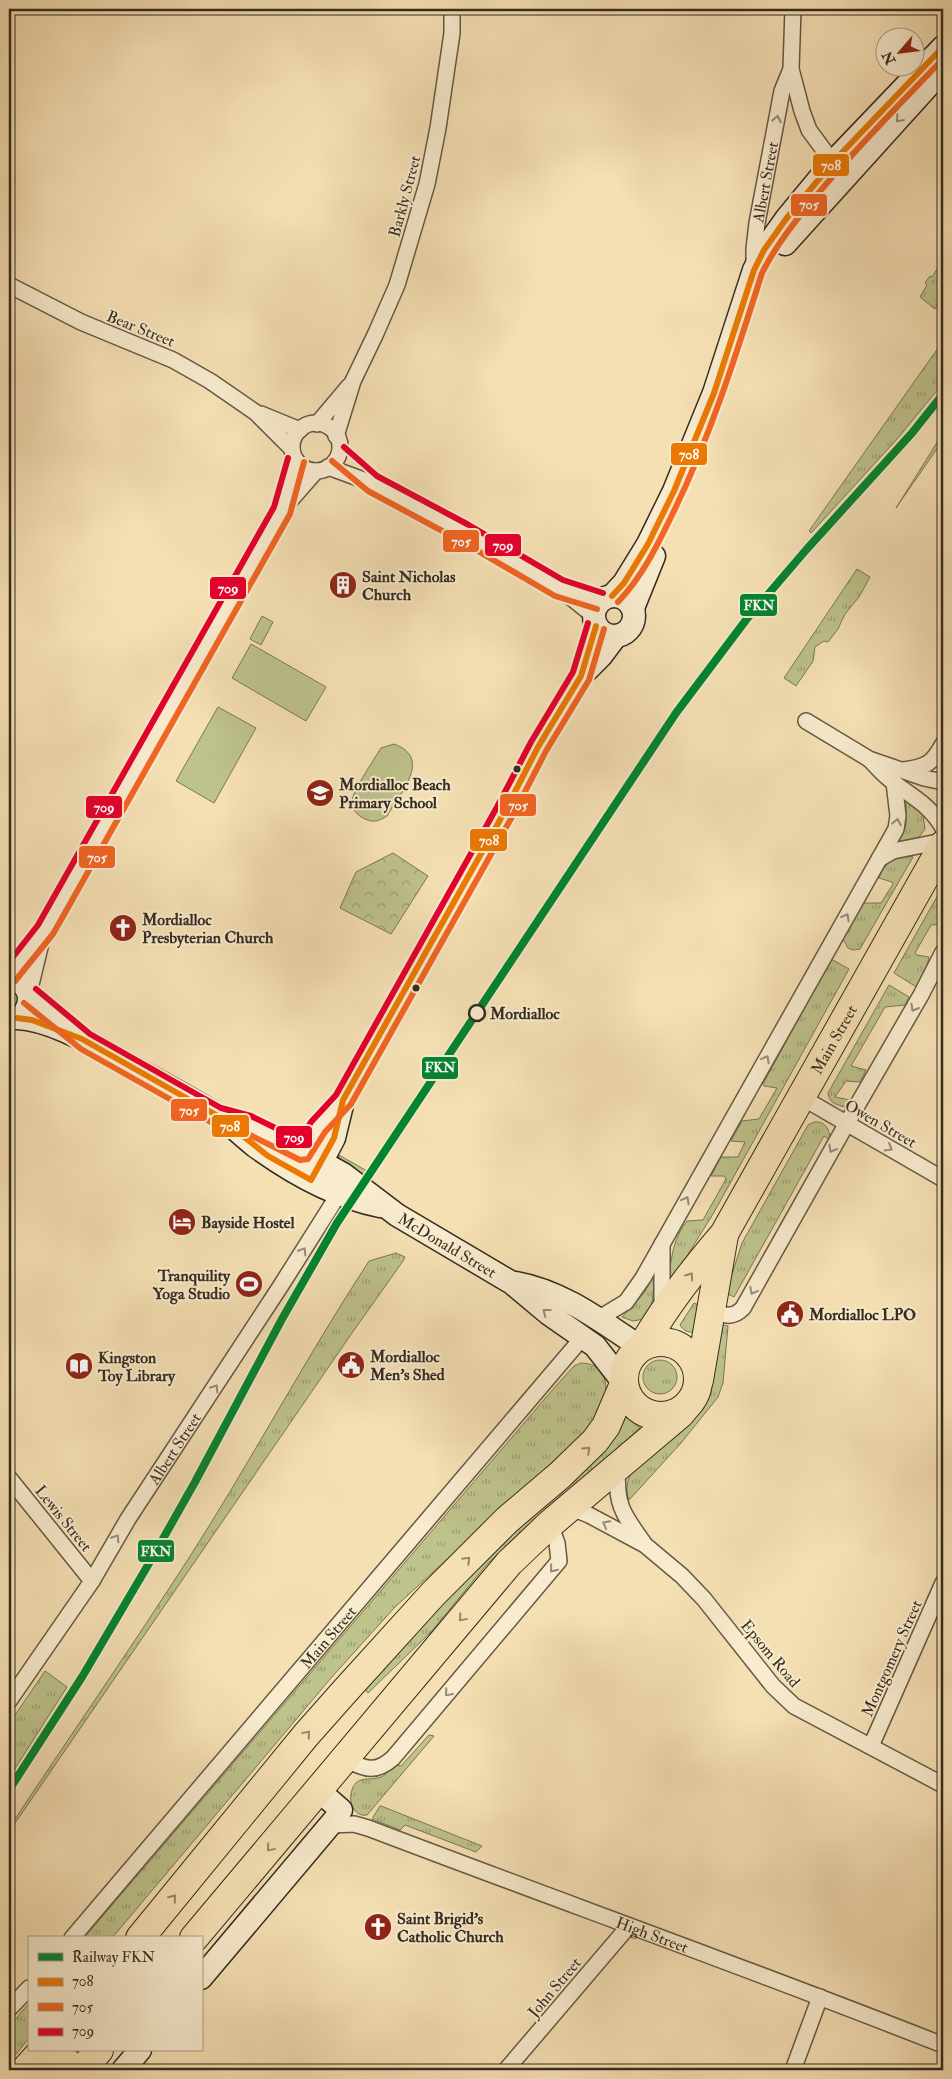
<svg xmlns="http://www.w3.org/2000/svg" width="952" height="2079" font-family="'IM FELL Double Pica',serif">
  <defs>
    <pattern id="grass-tufts" width="24" height="20" patternUnits="userSpaceOnUse" patternTransform="scale(1.25)"><rect width="24" height="20" fill="#bec28b"/><path d="M3 7l-1-3M5 7V3M7 7l1-3M15 17l-1-3M17 17v-4M19 17l1-3" fill="none" stroke="#9b9e71"/></pattern>
    <pattern id="forest-crowns" width="20" height="18" patternUnits="userSpaceOnUse" patternTransform="scale(1.25)"><rect width="20" height="18" fill="#bec28b"/><path d="M2 6a3 3 0 1 1 6 0M12 15a3 3 0 1 1 6 0" fill="none" stroke="#9b9e71"/></pattern>
  </defs>
  <rect width="100%" height="100%" fill="#f5e0b4"/>
  <filter id="stains"><feTurbulence type="fractalNoise" baseFrequency=".004" numOctaves="4"/><feColorMatrix values="0 0 0 0 .2 0 0 0 0 .09 0 0 0 0 .02 0 0 0 .5 -.17"/></filter>
  <radialGradient id="worn" r=".72"><stop offset=".6" stop-color="#630" stop-opacity="0"/><stop offset="1" stop-color="#630" stop-opacity=".3"/></radialGradient>
  <!-- grass -->
  <path fill="url(#grass-tufts)" stroke="#7a7655" d="M943,260V294L935,309L920,297L927,285L925,283L930,276L932,277Z
    M943,341V383L898,438L811,533L809,531Z
    M943,433V440L896,508Z
    M857,569L870,577L859,597L845,614L838,629L828,642L824,641L815,647L813,661L796,686L784,678Z
    M906,799L923,815L925,829L919,837L903,842L899,841L906,825Z
    M907,855L913,857L860,949L853,950L848,948L843,939L862,903H881L893,884L892,882L879,878C884,864 892,859 907,855Z
    M943,886V901L940,909L943,911V924L931,925L915,953L917,955L929,957L925,974L918,988L894,973Z
    M831,959L849,969L713,1214L674,1277H672L669,1275C672,1254 674,1237 687,1221L703,1220L726,1179L724,1176H711L721,1157H738L745,1142L731,1141L742,1121L759,1119L777,1088L764,1086L763,1084Z
    M889,985L909,997L905,1005L885,1007L851,1066L866,1070L860,1082L846,1081L835,1097L850,1100L844,1107C836,1104 829,1103 828,1093Z
    M814,1122C825,1121 830,1129 830,1140L824,1136L734,1297L726,1293L742,1243L808,1125Z
    M339,1155L374,1175L370,1182L343,1165L338,1157Z
    M396,1253L405,1257L403,1261L352,1333L9,1832V1828C68,1739 129,1651 187,1561C250,1463 305,1359 369,1261Z
    M653,1277C654,1292 654,1306 644,1319L633,1321L622,1317L644,1293Z
    M694,1303L699,1305L694,1332C688,1333 683,1330 680,1325Z
    M724,1325L728,1326L723,1383L718,1397L681,1443L629,1500C625,1489 627,1477 635,1468C656,1444 689,1431 706,1403C717,1383 715,1354 717,1331Z
    M643 1377a17 17 0 1 1 34 0a17 17 0 1 1-34 0Z
    M581,1363C591,1363 600,1367 604,1377C612,1400 593,1420 580,1437L395,1607L331,1678L112,1938H84L554,1388L574,1366Z
    M623,1415L640,1428L487,1564L431,1632L368,1693L365,1689L464,1576Z
    M45,1671L67,1687L9,1778V1724Z
    M429,1735L434,1736L367,1815C362,1816 357,1814 354,1809C351,1804 350,1799 351,1794C355,1772 371,1783 383,1776C387,1774 391,1768 394,1765L401,1766Z
    M380,1806H381L482,1846L476,1852L405,1825L400,1830L372,1819Z
    M29,2003V2038L9,2063V2027Z"/>
  <!-- forest -->
  <path fill="url(#forest-crowns)" stroke="#7a7655" d="M393,853L428,876L391,934L340,908L356,872Z"/>
  <!-- garden -->
  <path fill="#bec28b" stroke="#7a7655" d="M262,616L273,622L261,645L250,639Z
    M251,644L326,687L306,721L232,678Z
    M218,707L256,728L214,803L176,781Z
    M394,744C433,758 400,793 387,816C379,821 374,823 365,819C358,816 351,809 352,801C352,792 375,758 381,748Z"/>
  <g fill="none" stroke-linecap="round" stroke-linejoin="round">
    <defs>
      <g id="street">
        <path d="M791,69L802,111L809,130L837,168"/>
        <path id="s1" d="M754,265V249L757,223L782,91L791,69L793,9"/>
        <path d="M9,285L81,322L173,360L210,381L255,412L292,449"/>
        <path d="M261,414L300,430"/>
        <circle cx="316" cy="447" r="24"/>
        <path d="M317,424L349,386"/>
        <path d="M336,436L353,381L376,333L397,285L427,184L438,128L452,33V9"/>
        <path d="M328,467L372,483L463,532L559,588L594,616"/>
        <path d="M283,506L296,460"/>
        <path d="M568,591L600,601"/>
        <path d="M806,721L869,759L924,778L943,782"/>
        <path d="M870,760C876,766 881,772 887,777C909,796 928,802 943,828"/>
        <path d="M904,770C926,767 932,764 943,744"/>
        <path d="M879,859L893,851L943,841"/>
        <path d="M9,975L22,961L45,930L282,510L316,471"/>
        <path d="M29,993L42,939"/>
        <path d="M801,1097L943,1179"/>
        <path d="M662,1311V1244"/>
        <path d="M710,1311C723,1315 733,1319 743,1308L847,1123L921,995L943,952"/>
        <path d="M598,1319L626,1302L643,1278L896,829L898,816L894,782"/>
        <path d="M618,1467C615,1503 622,1513 643,1542"/>
        <path d="M9,1478L92,1581"/>
        <path d="M565,1511H579L589,1515L645,1545L682,1576L704,1599L773,1686L794,1706L943,1785"/>
        <path id="s2" d="M9,1701L92,1581L128,1519L280,1287L335,1200L336,1193"/>
        <path d="M871,1746L943,1583"/>
        <path d="M344,1759C364,1768 374,1775 393,1758L559,1561L557,1543L550,1524"/>
        <path id="s3" d="M331,1825L354,1824L368,1828C560,1901 753,1970 943,2045"/>
        <path id="s4" d="M72,1938L583,1337"/>
        <path d="M9,2009L29,1988"/>
        <path d="M506,2070L628,1927"/>
        <path d="M793,2070L820,1997"/>
      </g>
      <g id="secondary">
        <path d="M785,244L936,77"/>
        <circle cx="614" cy="616" r="20"/>
        <path d="M612,596L624,583L648,544L674,491L714,393L754,270L764,250L786,219L833,162L943,47"/>
        <path d="M633,608L654,556"/>
        <path d="M9,979C25,980 34,995 26,1010"/>
        <path d="M30,996L70,1028"/>
        <path d="M17,1018C47,1019 85,1040 111,1055C146,1075 182,1093 217,1115C230,1123 242,1136 255,1146C292,1173 335,1197 380,1206"/>
        <path id="s5" d="M218,1116L247,1124L278,1138L343,1174L397,1215L512,1283L549,1314L595,1346L623,1382"/>
        <path d="M292,1169L318,1127L343,1100L505,811L538,747L581,676L601,656L616,636"/>
        <path d="M315,1174L334,1138L343,1101"/>
        <path d="M516,1283C562,1291 601,1321 640,1347"/>
        <path d="M201,1978L335,1819L341,1810L318,1790"/>
        <path d="M123,2070L140,2050"/>
      </g>
      <g id="highway">
        <circle cx="661" cy="1379" r="37"/>
        <path id="s6" d="M643,1345C666,1305 694,1269 724,1234L943,845"/>
        <path d="M699,1380L724,1235"/>
        <path d="M140,1938L306,1735L345,1691L433,1594L507,1520L560,1475L595,1441L606,1426L624,1384"/>
        <path d="M194,1938L509,1563L550,1524L680,1414L690,1402"/>
        <path d="M51,2050L76,2070"/>
        <path d="M25,2070L43,2050"/>
        <path d="M82,2070L99,2050"/>
      </g>
    </defs>
    <!-- street casing -->
    <use href="#street" stroke="#655844" stroke-width="18"/>
    <!-- secondary casing -->
    <use href="#secondary" stroke="#352b1f" stroke-width="25"/>
    <!-- highway casing -->
    <use href="#highway" stroke="#352b1f" stroke-width="30"/>
    <!-- street -->
    <use href="#street" stroke="#f8ebce" stroke-width="15"/>
    <!-- secondary -->
    <use href="#secondary" stroke="#f8ebce" stroke-width="22"/>
    <!-- highway -->
    <use href="#highway" stroke="#f5e0b4" stroke-width="28"/>
    <defs>
      <path id="bus-1" d="M612,596L624,583L648,544L674,491L714,393L754,270L764,250L786,219L833,162L943,47
        M17,1018L32,1020L82,1039L218,1116L268,1156L311,1180L334,1138L343,1100L505,811L538,747L581,676L596,626"/>
      <path id="bus-2" d="M332,461L368,491L459,540L555,596L597,609
        M618,602C642,577 657,546 672,515C710,438 736,355 762,273C776,245 796,220 816,196C856,148 900,104 943,59
        M15,981L53,934L290,514L304,462
        M24,1003L81,1049L214,1124L244,1132L300,1160L308,1159L325,1132L351,1104L513,815L546,751L589,680L604,629"/>
      <path id="bus-3" d="M344,447L377,476L467,524L563,580L603,593
        M9,962L38,925L274,507L288,458
        M36,989L90,1034L221,1108L251,1116L300,1140L311,1122L336,1095L497,807L531,742L573,672L588,623"/>
    </defs>
    <!-- bus-1 casing -->
    <use href="#bus-1" stroke="#f8ebce" stroke-width="10"/>
    <!-- bus-2 casing -->
    <use href="#bus-2" stroke="#f8ebce" stroke-width="10"/>
    <!-- bus-3 casing -->
    <use href="#bus-3" stroke="#f8ebce" stroke-width="10"/>
    <!-- bus-1 -->
    <use href="#bus-1" stroke="#eb7903" stroke-width="6"/>
    <!-- bus-2 -->
    <use href="#bus-2" stroke="#f26522" stroke-width="6"/>
    <!-- bus-3 -->
    <use href="#bus-3" stroke="#e4002b" stroke-width="6"/>
    <defs>
      <path id="rail-1" d="M9,1790L82,1677L151,1560L195,1482L282,1319L337,1223L676,713L746,620L806,550L912,433L943,394"/>
    </defs>
    <!-- rail-1 casing -->
    <use href="#rail-1" stroke="#f8ebce" stroke-width="11"/>
    <!-- rail-1 -->
    <use href="#rail-1" stroke="#028430" stroke-width="8"/>
  </g>
  <!-- one-way arrows -->
  <defs><path id="oneway-chevron" d="M-2-3.5L2.5 0L-2 3.5" fill="none" stroke-width="1.6" stroke-linecap="round" stroke-linejoin="round" transform="scale(1.25)"/></defs>
  <g stroke="#968b76">
    <use href="#oneway-chevron" transform="translate(777 119) rotate(-79)"/>
    <use href="#oneway-chevron" transform="translate(899 119) rotate(132)"/>
    <use href="#oneway-chevron" transform="translate(897 822) rotate(-79)"/>
    <use href="#oneway-chevron" transform="translate(846 917) rotate(-61)"/>
    <use href="#oneway-chevron" transform="translate(914 1008) rotate(120)"/>
    <use href="#oneway-chevron" transform="translate(766 1059) rotate(-61)"/>
    <use href="#oneway-chevron" transform="translate(889 1148) rotate(30)"/>
    <use href="#oneway-chevron" transform="translate(832 1149) rotate(119)"/>
    <use href="#oneway-chevron" transform="translate(686 1200) rotate(-61)"/>
    <use href="#oneway-chevron" transform="translate(303 1251) rotate(-58)"/>
    <use href="#oneway-chevron" transform="translate(753 1291) rotate(119)"/>
    <use href="#oneway-chevron" transform="translate(546 1312) rotate(-142)"/>
    <use href="#oneway-chevron" transform="translate(215 1388) rotate(-57)"/>
    <use href="#oneway-chevron" transform="translate(606 1524) rotate(-152)"/>
    <use href="#oneway-chevron" transform="translate(116 1538) rotate(-58)"/>
    <use href="#oneway-chevron" transform="translate(553 1569) rotate(129)"/>
    <use href="#oneway-chevron" transform="translate(448 1693) rotate(131)"/>
  </g>
  <g stroke="#95866a">
    <use href="#oneway-chevron" transform="translate(690 1276) rotate(-55)"/>
    <use href="#oneway-chevron" transform="translate(587 1450) rotate(-44)"/>
    <use href="#oneway-chevron" transform="translate(467 1560) rotate(-45)"/>
    <use href="#oneway-chevron" transform="translate(462 1618) rotate(130)"/>
    <use href="#oneway-chevron" transform="translate(307 1734) rotate(-50)"/>
    <use href="#oneway-chevron" transform="translate(270 1848) rotate(130)"/>
    <use href="#oneway-chevron" transform="translate(173 1898) rotate(-51)"/>
  </g>
  <!-- icons -->
  <defs>
    <symbol id="building-disc" viewBox="-11 -11 22 22"><circle r="9.5" fill="#8f2418" stroke="#f8ebce"/><path d="M-4-6H4V6H1V3H-1V6H-4ZM-2.5-4.3h1.7v1.8h-1.7ZM.8-4.3h1.7v1.8H.8ZM-2.5-1h1.7V.8h-1.7ZM.8-1h1.7V.8H.8Z" fill="#fff"/></symbol>
    <symbol id="school-disc" viewBox="-11 -11 22 22"><circle r="9.5" fill="#8f2418" stroke="#f8ebce"/><path d="M0-5L7-2L0 1L-7-2ZM-4 1L0 2.5L4 1V4Q0 6-4 4Z" fill="#fff"/></symbol>
    <symbol id="church-disc" viewBox="-11 -11 22 22"><circle r="9.5" fill="#8f2418" stroke="#f8ebce"/><path d="M-1.2-6h2.4v3.5h3.3v2.4h-3.3V6h-2.4V-.1h-3.3v-2.4h3.3Z" fill="#fff"/></symbol>
    <symbol id="hotel-disc" viewBox="-11 -11 22 22"><circle r="9.5" fill="#8f2418" stroke="#f8ebce"/><path d="M-6-4.5h1.5V1H6V5H4.5V3h-9V5H-6ZM-4 0a1.8 1.8 0 1 1 3.6 0ZM.5 0V-2.5h3Q6-2.5 6 0Z" fill="#fff"/></symbol>
    <symbol id="stadium-disc" viewBox="-11 -11 22 22"><circle r="9.5" fill="#8f2418" stroke="#f8ebce"/><path d="M0-5a6.5 5 0 1 0 0 10a6.5 5 0 1 0 0-10ZM-3.5-1.8h7v3.6h-7Z" fill="#fff"/></symbol>
    <symbol id="civic-disc" viewBox="-11 -11 22 22"><circle r="9.5" fill="#8f2418" stroke="#f8ebce"/><path d="M-.6-6.5H3V-4.5H.6V-3L4-1V1h2V6H-6V1h2V-1L-.6-3ZM-1.2 2.5V6h2.4V2.5Z" fill="#fff"/></symbol>
    <symbol id="library-disc" viewBox="-11 -11 22 22"><circle r="9.5" fill="#8f2418" stroke="#f8ebce"/><path d="M-6-4Q-3-5.5-.7-3.5V5Q-3 3-6 4ZM6-4Q3-5.5 .7-3.5V5Q3 3 6 4Z" fill="#fff"/></symbol>
  </defs>
  <g fill-rule="evenodd">
    <use href="#building-disc" x="327" y="569" width="32" height="32"/>
    <use href="#school-disc" x="304" y="777" width="32" height="32"/>
    <use href="#church-disc" x="107" y="912" width="32" height="32"/>
    <use href="#hotel-disc" x="166" y="1206" width="32" height="32"/>
    <use href="#stadium-disc" x="233" y="1268" width="32" height="32"/>
    <use href="#civic-disc" x="774" y="1298" width="32" height="32"/>
    <use href="#civic-disc" x="335" y="1349" width="32" height="32"/>
    <use href="#library-disc" x="63" y="1350" width="32" height="32"/>
    <use href="#church-disc" x="362" y="1911" width="32" height="32"/>
  </g>
  <!-- markers -->
  <g fill="#352b1f" stroke="#f8ebce" stroke-width="2">
    <circle cx="517" cy="769" r="4.5"/>
    <circle cx="416" cy="988" r="4.5"/>
  </g>
  <circle fill="#f8ebce" stroke="#352b1f" stroke-width="2.5" cx="477" cy="1013" r="8"/>
  <g text-anchor="middle" stroke-width="4" stroke-linejoin="round" paint-order="stroke">
    <!-- street labels -->
    <g font-size="16" fill="#352b1f" stroke="#f8ebce">
      <text dy="6" stroke="none"><textPath href="#s1" startOffset="84">Albert Street</textPath></text>
      <text transform="translate(404 196) rotate(-75)" y="6">Barkly Street</text>
      <text transform="translate(141 328) rotate(22)" y="6">Bear Street</text>
      <text dy="6" stroke="none"><textPath href="#s6" startOffset="361">Main Street</textPath></text>
      <text transform="translate(881 1123) rotate(30)" y="6">Owen Street</text>
      <text dy="6" stroke="none"><textPath href="#s5" startOffset="265">McDonald Street</textPath></text>
      <text dy="6" stroke="none"><textPath href="#s2" startOffset="302">Albert Street</textPath></text>
      <text transform="translate(64 1518) rotate(51)" y="6">Lewis Street</text>
      <text dy="6" stroke="none"><textPath href="#s4" startOffset="395">Main Street</textPath></text>
      <text transform="translate(771 1653) rotate(50)" y="6">Epsom Road</text>
      <text transform="translate(891 1658) rotate(-66)" y="6">Montgomery Street</text>
      <text dy="6" stroke="none"><textPath href="#s3" startOffset="341">High Street</textPath></text>
      <text transform="translate(554 1987) rotate(-50)" y="6">John Street</text>
    </g>
    <!-- poi labels -->
    <g font-size="16" font-weight="bold" fill="#352b1f" stroke="#f8ebce" text-anchor="start">
      <text x="362" y="582">Saint Nicholas<tspan x="362" dy="18">Church</tspan></text>
      <text x="339" y="790">Mordialloc Beach<tspan x="339" dy="18">Primary School</tspan></text>
      <text x="142" y="925">Mordialloc<tspan x="142" dy="18">Presbyterian Church</tspan></text>
      <text x="201" y="1228">Bayside Hostel</text>
      <text x="230" y="1281" text-anchor="end">Tranquility<tspan x="230" dy="18">Yoga Studio</tspan></text>
      <text x="809" y="1320">Mordialloc LPO</text>
      <text x="370" y="1362">Mordialloc<tspan x="370" dy="18">Men's Shed</tspan></text>
      <text x="98" y="1363">Kingston<tspan x="98" dy="18">Toy Library</tspan></text>
      <text x="397" y="1924">Saint Brigid's<tspan x="397" dy="18">Catholic Church</tspan></text>
    </g>
    <!-- stop labels -->
    <g font-size="16" font-weight="bold" fill="#352b1f" stroke="#f8ebce" text-anchor="start">
      <text x="490" y="1019">Mordialloc</text>
    </g>
  </g>
  <g stroke="#f8ebce" stroke-width="2">
    <rect x="812" y="153" width="38" height="24" rx="5" fill="#eb7903"/>
    <rect x="790" y="193" width="38" height="24" rx="5" fill="#f26522"/>
    <rect x="670" y="442" width="38" height="24" rx="5" fill="#eb7903"/>
    <rect x="442" y="529" width="38" height="24" rx="5" fill="#f26522"/>
    <rect x="484" y="533" width="38" height="24" rx="5" fill="#e4002b"/>
    <rect x="209" y="576" width="38" height="24" rx="5" fill="#e4002b"/>
    <rect x="739" y="593" width="39" height="24" rx="5" fill="#028430"/>
    <rect x="499" y="793" width="38" height="24" rx="5" fill="#f26522"/>
    <rect x="85" y="795" width="38" height="24" rx="5" fill="#e4002b"/>
    <rect x="469" y="828" width="39" height="24" rx="5" fill="#eb7903"/>
    <rect x="78" y="845" width="38" height="24" rx="5" fill="#f26522"/>
    <rect x="421" y="1056" width="38" height="24" rx="5" fill="#028430"/>
    <rect x="170" y="1098" width="38" height="24" rx="5" fill="#f26522"/>
    <rect x="211" y="1114" width="39" height="24" rx="5" fill="#eb7903"/>
    <rect x="275" y="1125" width="38" height="24" rx="5" fill="#e4002b"/>
    <rect x="137" y="1539" width="38" height="24" rx="5" fill="#028430"/>
  </g>
  <g font-size="14" text-anchor="middle" font-weight="bold" fill="#fff">
    <text x="831" y="170">708</text>
    <text x="809" y="209">705</text>
    <text x="689" y="459">708</text>
    <text x="461" y="546">705</text>
    <text x="503" y="550">709</text>
    <text x="228" y="593">709</text>
    <text x="759" y="610">FKN</text>
    <text x="518" y="810">705</text>
    <text x="104" y="812">709</text>
    <text x="489" y="845">708</text>
    <text x="97" y="862">705</text>
    <text x="440" y="1072">FKN</text>
    <text x="189" y="1115">705</text>
    <text x="230" y="1131">708</text>
    <text x="294" y="1142">709</text>
    <text x="156" y="1556">FKN</text>
  </g>
  <!-- margin -->
  <rect width="952" height="2079" fill="none" stroke="#f5e0b4" stroke-width="30"/>
  <rect x="10" y="10" width="932" height="2059" fill="none" stroke="#352b1f" stroke-width="2.5"/>
  <rect x="15" y="15" width="922" height="2049" fill="none" stroke="#352b1f"/>
  <!-- legend -->
  <rect x="28" y="1936" width="175" height="115" fill="#f8ebce" stroke="#aa9e88"/>
  <rect x="38" y="1953" width="25" height="8" fill="#028430" stroke="#aa9e88"/>
  <text x="72" y="1962" font-size="15" fill="#352b1f">Railway FKN</text>
  <rect x="38" y="1978" width="25" height="8" fill="#eb7903" stroke="#aa9e88"/>
  <text x="72" y="1986" font-size="15" fill="#352b1f">708</text>
  <rect x="38" y="2003" width="25" height="8" fill="#f26522" stroke="#aa9e88"/>
  <text x="72" y="2012" font-size="15" fill="#352b1f">705</text>
  <rect x="38" y="2028" width="25" height="8" fill="#e4002b" stroke="#aa9e88"/>
  <text x="72" y="2036" font-size="15" fill="#352b1f">709</text>
  <!-- north arrow -->
  <g transform="translate(900 52) rotate(242)"><circle r="24" fill="#f8ebce" stroke="#aa9e88"/>
  <path d="M0-4L9 19L0 12L-9 19Z" fill="#8f2418"/>
  <text y="-8" font-size="14" font-weight="bold" text-anchor="middle" fill="#352b1f">N</text>
  </g>
  <rect width="100%" height="100%" filter="url(#stains)"/>
  <rect width="100%" height="100%" fill="url(#worn)"/>
</svg>
